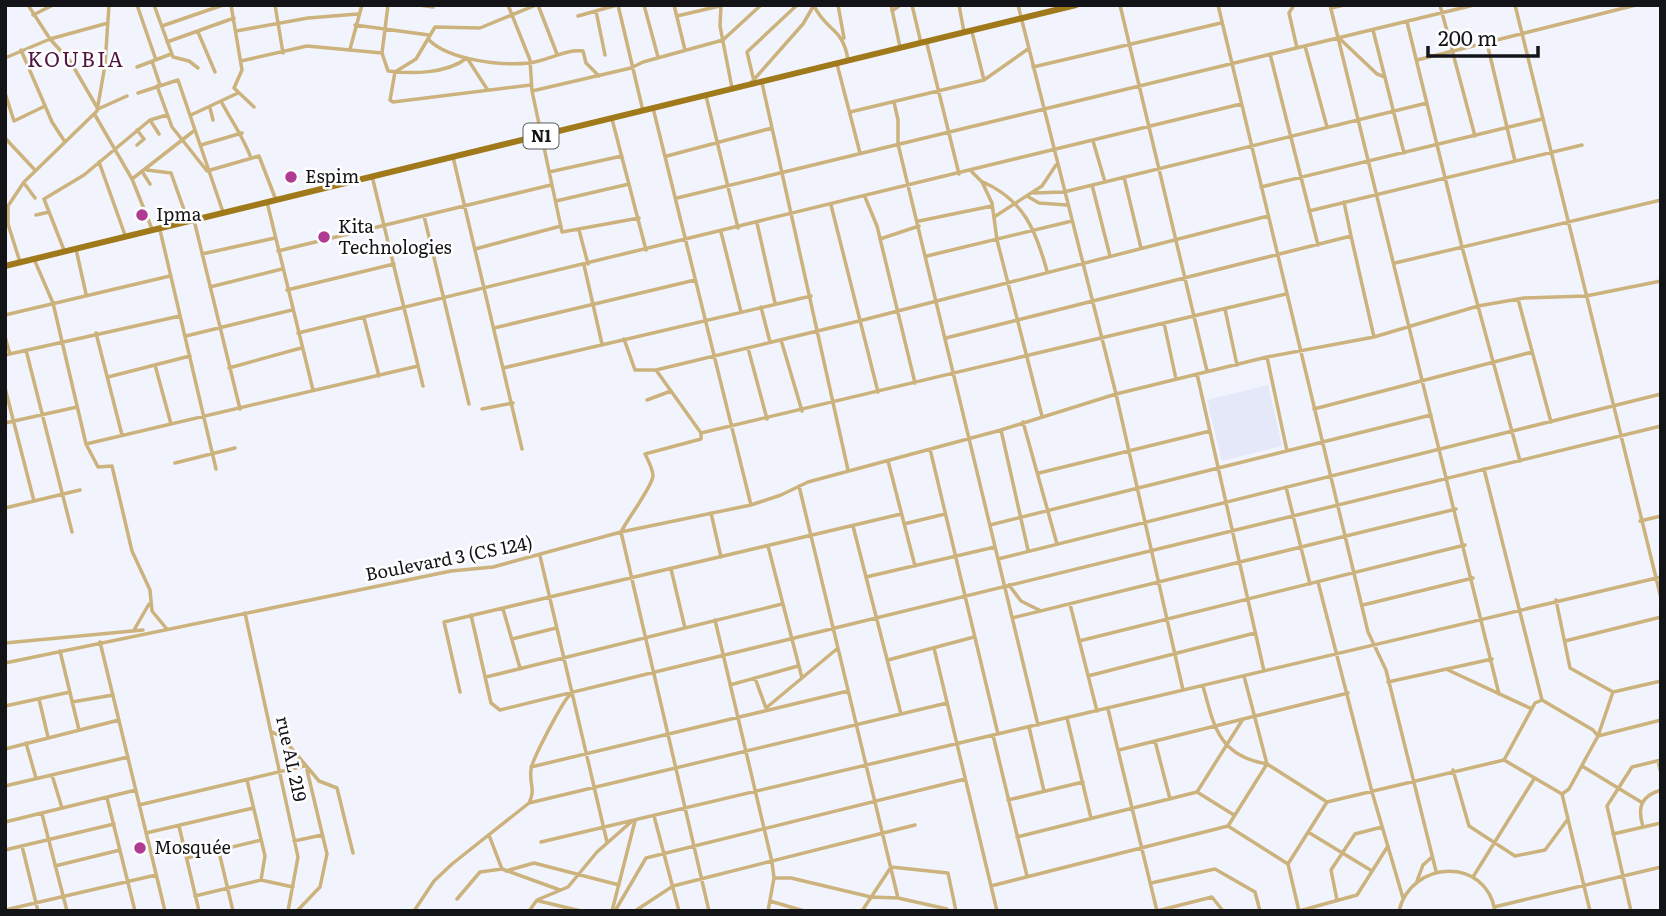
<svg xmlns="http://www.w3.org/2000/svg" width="1666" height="916" font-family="Literata,serif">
  <rect width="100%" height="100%" fill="#f2f4fd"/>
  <!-- built -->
  <path fill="#e4e8f8" d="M1268,385L1282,446L1222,461L1207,400Z"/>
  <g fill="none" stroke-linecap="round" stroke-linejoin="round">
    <!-- minor -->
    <path stroke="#ccb27d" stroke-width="3.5" d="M28,5L50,39L70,61L98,109L127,96
      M137,5L156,60
      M154,5L173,57L189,61L198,68
      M231,5L242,70L234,88L254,107
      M275,5L283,53
      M388,5L382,53L388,71C412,74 446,74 467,58L487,89
      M419,5L433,7
      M508,5L530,60L532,91L562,232L639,218
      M538,5L557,54
      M618,5L643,111
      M644,5L658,57
      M674,5L685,50
      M721,5L720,26L732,88
      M838,5L844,38
      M891,5L900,47
      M912,5L921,43
      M959,5L964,32
      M1018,5L1116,394L1183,690
      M1120,5L1207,371
      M1218,5L1368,632L1386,670L1436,871
      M1294,5L1289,13L1297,48
      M1330,5L1499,694
      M1440,5L1475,136
      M1515,5L1661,598
      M814,6C827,32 843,27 848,60
      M1331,8L1344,5
      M596,11L605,55
      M892,11L900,5
      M33,15L53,5
      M578,16L617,5
      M677,16L724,5
      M1407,22L1462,247L1520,461
      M355,25L429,35
      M162,26L223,5
      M1373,30L1404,153
      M236,31L308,18L358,14
      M198,32L215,72
      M972,32L984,80
      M1339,38L1377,74L1385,77
      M429,40C449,60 501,66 529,63C548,61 564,49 583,51L586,63L599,76
      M167,42L234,18
      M1487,43L1515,161
      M927,44L959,174
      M1305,46L1327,127
      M350,49L362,5
      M21,50L52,122L65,142
      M1270,54L1318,245
      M5,58L50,39L108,23
      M1417,60L1636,5
      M152,61L160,85
      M241,61L307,46L382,53
      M837,64L860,153
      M137,67L171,54
      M1033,67L1221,23
      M753,77L747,52L796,6
      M762,83L848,470
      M750,84L803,24L814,5
      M531,85L393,102L390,100L395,72L416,59L435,27L480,28L536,5
      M157,86L172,127L207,171L259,156L276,200
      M532,91L631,68L643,62L723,40L761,5
      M5,93L14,121L45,106
      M138,93L178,80L223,212
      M706,96L738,228
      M894,102L898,120V144L1038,725
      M222,103C232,122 243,136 251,158
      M210,108L213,120
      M653,108L751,505
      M850,112L984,80L1028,49
      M95,115L132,179L152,229
      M191,115L238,93
      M612,119L646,250
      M150,120L159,134
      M5,138L34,169
      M1093,141L1105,182
      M137,145L144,139L137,130
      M201,145L242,133
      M667,156L772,128
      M453,157L522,449
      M99,162L125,235
      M147,170L171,173L188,221
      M549,172L622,156
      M972,172L982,182L992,203L997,240L1042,416
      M143,173L150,184
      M372,176L423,386
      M1124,177L1141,248
      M132,179L195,130
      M983,182C1024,200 1036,231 1047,271
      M24,183L35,198
      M1092,185L1110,256
      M1261,187L1542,119
      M1033,193L1064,192L1427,103
      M1027,196L1039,203L1067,205
      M865,197L877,226L915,383
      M677,198L1474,5
      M556,201L629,184
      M267,202L313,390
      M1344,202L1351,236
      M831,205L878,392
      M1309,211L1582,145
      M36,215L49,212
      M424,216L469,404
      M994,217L1042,186L1056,165
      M194,220L240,409
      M919,221L992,206
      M757,223L775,303
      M160,230L216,469
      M579,230L588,264
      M721,232L741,312
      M880,239L919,226
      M76,249L86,294
      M475,249L561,226
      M64,250L44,199L84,175L150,120L167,115
      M278,251L551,185
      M202,254L275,238
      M927,256L1072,221
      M34,259L53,303L86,444L98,467L112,466L132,551L150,590L152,611L166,628
      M20,262L8,224V206L24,182L97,111L105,65L109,5
      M1395,263L1661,200
      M584,265L602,344
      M210,287L282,269
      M287,290L394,264
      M1518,299L1551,422
      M761,307L770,342
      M1225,309L1237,365
      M5,315L170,276
      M364,318L379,376
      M1164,323L1176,379
      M494,328L695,280
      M96,333L122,435
      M298,333L1241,104
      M186,336L292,310
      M5,337L10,354
      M946,338L1351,236L1374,337
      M624,339L635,370H656L859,321L1268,216
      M781,340L802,411
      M748,348L767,419
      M26,350L72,532
      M5,355L180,316
      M1267,357L1287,451
      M155,365L171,424
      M229,368L301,348
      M503,368L811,296
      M656,370L701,433
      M1197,374L1264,671
      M108,377L190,356
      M5,388L34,501
      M647,400L671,391
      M482,409L513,403
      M1314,409L1532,352
      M1023,422L1057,544
      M5,423L77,407
      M1001,430L1028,550
      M86,444L418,366
      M930,449L998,734
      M888,461L915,566
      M175,463L235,448
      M1484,469L1542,700
      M1039,473L1210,431
      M799,486L898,898
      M1286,487L1310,584
      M5,508L80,490
      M711,513L721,557
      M1640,521L1661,516
      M904,524L945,514
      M990,525L1431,415
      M853,526L901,714
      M768,546L802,678
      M540,556L607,842
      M998,559L1661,394
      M671,569L685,628
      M866,577L995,547
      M1318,582L1372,792L1403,898
      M1009,585L1021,601L1041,611
      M1556,600L1570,668L1613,692L1661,681
      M1070,604L1097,711
      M1363,605L1473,578
      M503,609L520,668
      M245,613L298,857L288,911
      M471,615L491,703L500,710L1661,426
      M1012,618L1456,509
      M715,620L772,862L774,878L768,911
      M134,630L149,604
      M512,639L556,628
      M1079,641L1465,545
      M1565,641L1661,617
      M100,642L165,911
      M5,643L143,630
      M934,648L997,911
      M60,651L79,730
      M888,660L974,637
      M5,663L451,571L493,567L621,532L751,505L781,495L808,482L1001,430L1116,394L1267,357L1374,337L1478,306L1524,298L1586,296L1661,281
      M1448,670L1532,709
      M1088,676L1255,633
      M486,677L782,604
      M755,678L766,708L838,648
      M1388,682L1492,659
      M730,685L798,666
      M1203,686C1214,727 1219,756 1267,764L1244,676
      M460,692L444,622L901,514
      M39,699L48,737
      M1542,700L1593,730L1598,736L1569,789L1562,794L1504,760L1535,703Z
      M72,702L113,695
      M5,706L70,692
      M1108,709L1157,911L1212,897L1223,911
      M1067,718L1091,818
      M1029,727L1044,791
      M272,732L282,737L319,781L337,788L353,853
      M993,735L1027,876
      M1598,736L1661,720
      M1598,736L1613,692
      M1155,741L1170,799
      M26,743L36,778
      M5,749L119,720
      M1119,750L1348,693
      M1658,761L1661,773
      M1582,766L1641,802
      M531,767L848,691
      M1453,770L1469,826L1515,856L1545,850L1568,819
      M52,775L62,808
      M247,780L265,856L261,880
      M5,786L128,757
      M1197,792L1234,815
      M1562,794L1590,911
      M107,798L135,911
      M1008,800L1083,782
      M1327,802L1504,760
      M529,803L947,703
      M139,805L304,766
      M42,814L67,911
      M654,816L679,911
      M5,822L136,790
      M179,826L199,911
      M1643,827C1637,807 1641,796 1661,790
      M1308,832L1372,871
      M146,833L253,808
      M1613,834L1661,823
      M489,835L502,869
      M1017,837L1197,792L1243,719
      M294,841L322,835
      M541,842L1661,577
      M22,846L38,911
      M5,850L114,824
      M219,852L233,911
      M187,858L261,840
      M1288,864L1299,911
      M55,866L120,850
      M506,871L534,863L619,885
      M1473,877L1534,779
      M774,878H791L871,897L898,898L947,909
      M1417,881L1423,865L1432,857
      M1151,883L1215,869L1255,892L1260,911
      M991,886L1228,826L1267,764L1327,802L1288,864L1228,826
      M195,896L261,880L293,887
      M457,899L480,872L502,869L560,890
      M1337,900L1331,870L1355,834L1382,827
      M539,901L581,911
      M770,901L804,911
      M1494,907L1661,867
      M5,910L156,875
      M297,911L320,887L327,854L307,770
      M414,911L434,881L452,864L529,803C536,790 529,783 531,770C531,761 564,699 570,695
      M476,911H478
      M529,911L537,900L568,887L597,852L631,822
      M612,911L635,821
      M615,911L646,858L965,779
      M635,911L673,886L915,825
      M709,911L621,532C628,518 652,487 653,476C653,469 648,460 645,454L701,439V433L1286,294
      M862,911L891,867L948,873L956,911
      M1299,911L1357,895L1388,846
      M1399,911C1411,860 1486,856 1495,911
      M1631,911L1607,806L1632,767L1661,760"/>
    <!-- primary -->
    <path stroke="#a0791a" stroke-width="6" d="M5,266L1076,5"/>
  </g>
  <!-- markers -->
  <g fill="#b03b92" stroke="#fff" stroke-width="2.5">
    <circle cx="291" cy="177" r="7"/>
    <circle cx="142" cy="215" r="7"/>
    <circle cx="324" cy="237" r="7"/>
    <circle cx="140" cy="848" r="7"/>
  </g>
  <g text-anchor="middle" stroke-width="5" stroke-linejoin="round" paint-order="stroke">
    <!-- shield labels -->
    <rect fill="#fff" stroke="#5a5a5d" stroke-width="2" x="523.5" y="123.5" width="35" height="25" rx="5"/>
    <g font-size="16" font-weight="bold" fill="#131417">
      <text x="541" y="142">N1</text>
    </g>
    <!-- poi labels -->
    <g font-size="18" fill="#131417" stroke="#fff" text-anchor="start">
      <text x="305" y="183">Espim</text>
      <text x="156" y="221">Ipma</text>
      <text x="338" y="233">Kita<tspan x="338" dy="21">Technologies</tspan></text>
      <text x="154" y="854">Mosquée</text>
    </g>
    <!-- street labels -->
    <g font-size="18" fill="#131417" stroke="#fff">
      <text transform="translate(449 559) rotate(-11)" y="6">Boulevard 3 (CS 124)</text>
      <text transform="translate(291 759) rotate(78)" y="6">rue AL 219</text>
    </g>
    <!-- quarter labels -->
    <g font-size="21" letter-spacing="2" fill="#4f1741" stroke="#fff">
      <text x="76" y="67">KOUBIA</text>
    </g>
  </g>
  <!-- border -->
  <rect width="1666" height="916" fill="none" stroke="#131417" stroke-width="14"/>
  <!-- scale -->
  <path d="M1428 46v10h110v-10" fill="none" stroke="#131417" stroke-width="3.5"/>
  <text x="1438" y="46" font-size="21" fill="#131417" stroke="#ffffff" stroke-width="5" paint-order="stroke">200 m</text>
</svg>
